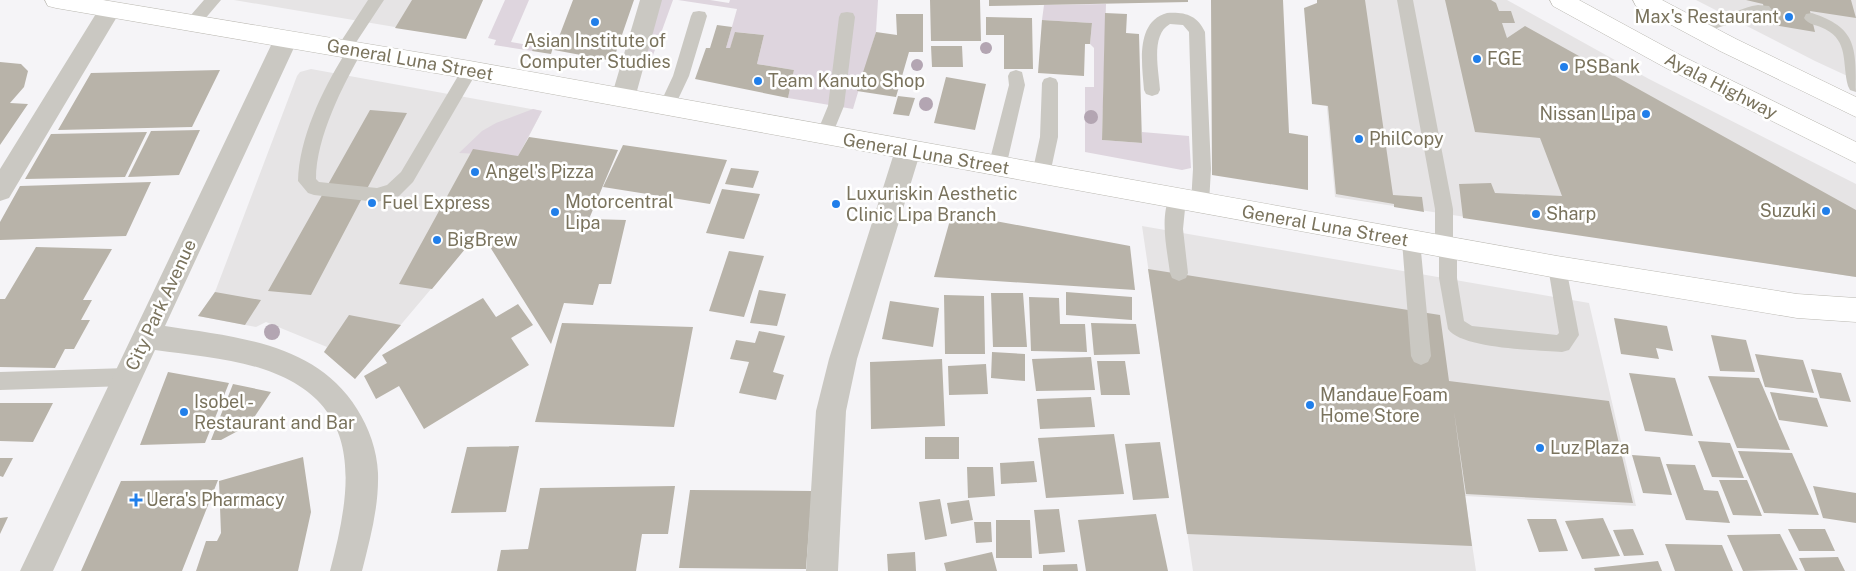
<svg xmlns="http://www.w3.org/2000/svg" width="1856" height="571" font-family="'Public Sans',sans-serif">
  <rect width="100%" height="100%" fill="#f5f4f7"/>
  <!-- built -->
  <path fill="#e6e4e5" d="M234,0H483L466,39Z
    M1317,0H1507L1649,79L1856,184V277L1335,197Z
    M1696,0H1856V80L1815,61Z
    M311,69L542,111L480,231L355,379L324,352L327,347L266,322L256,327L198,316L215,292L297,76L300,72Z
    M1142,226L1589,303L1636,506L1465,496L1476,571H1193Z"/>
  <!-- green -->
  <path fill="#ded5de" d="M505,0H529L511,42L534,46L532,51L494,45L496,40L488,38Z
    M657,0H673L648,69L639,67Z
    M678,0H710L729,3L730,0H878L876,32L853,109L788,98L794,70L757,64L764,35L736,32L730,48H726L737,9Z
    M1106,4L1102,140L1142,143V132L1189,136L1191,168L1182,170L1085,152V87H1094V48L1090,44L1092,23L1042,20L1044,5Z
    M533,109L542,111L518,156L459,153L482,131L496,123Z"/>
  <!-- building -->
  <path fill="#b8b3a9" d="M412,0H483L466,39L395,28Z
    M573,0H634L613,61L554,50Z
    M930,0H980L981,41H931Z
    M989,0H1188V2L989,6Z
    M1211,0H1283L1289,133L1308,136V190L1212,175Z
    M1317,0H1365L1393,195L1422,197L1424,212L1394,207V204L1336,194L1328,106L1312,104L1304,8L1317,3Z
    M1445,0H1491L1496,3L1499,11H1511L1515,23H1502L1507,38L1525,26L1856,210V277L1463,218L1459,184L1491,183L1495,193L1562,196L1540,138L1475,132Z
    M1746,0H1851L1856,18L1810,11L1815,32L1768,24L1763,4Z
    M1105,13L1127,14L1126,33L1139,34L1142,143L1102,140Z
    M896,14H923V52H909L896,97L857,91L876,32L897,35Z
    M986,17L1032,18L1033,69H1004V35H986Z
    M1042,20L1092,23L1090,44H1085L1084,76L1038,73Z
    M717,25L732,27L726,48H730L735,32L764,35L757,64L794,70L788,98L695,79L706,48H710Z
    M536,41L554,44L551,54L532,51Z
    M931,46H962L963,67H932Z
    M0,62L21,64L28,71L24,87L10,103L28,104L0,145Z
    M220,70L192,127L58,130L91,73Z
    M946,77L986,84L975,130L934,123Z
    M898,96L915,98L909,116L893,114Z
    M370,110L407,113L311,295L268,291Z
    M200,130L179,175L128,177L151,131Z
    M147,132L125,177L25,179L51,134Z
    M529,137L618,150L589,219L626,220L611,284H599L593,305L564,303L551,344L480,231L432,289L399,284L473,149L518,156Z
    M623,145L727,160L710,204L603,187Z
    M731,168L759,171L753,188L725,184Z
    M151,182L126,236L0,240V222L20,186Z
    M722,189L760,194L744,239L706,233Z
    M952,213L1130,246L1135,290L934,277Z
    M36,247L112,249L83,300H92L81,320H90L74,349H65L55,368L0,367V299H5Z
    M729,251L764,256L744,317L709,311Z
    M1148,269L1440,315L1449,381L1609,401L1633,503L1466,494L1454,411L1472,546L1187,534Z
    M759,290L786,294L777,326L750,323Z
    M215,292L261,300L245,325L198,316Z
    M1066,292L1132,297V320L1066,315Z
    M991,293H1023L1027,347H993Z
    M944,295L984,296L985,354H945Z
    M1029,297L1059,298L1060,324H1085L1087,352L1031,351Z
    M483,298L496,317L518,304L533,325L511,338L529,365L424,429L399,386L376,399L364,376L387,363L382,355Z
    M890,301L939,308L933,347L882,339Z
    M349,315L401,325L355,379L324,352Z
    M1614,318L1667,326L1673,351L1656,348L1659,359L1621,354Z
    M562,323L693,327L674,427L535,422Z
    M1091,323L1136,324L1140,354L1094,355Z
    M759,331L785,336L773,372L784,375L776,400L739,393L749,362L730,359L736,340L755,343Z
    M1711,335L1746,340L1755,372L1720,371Z
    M992,352L1025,354V381L991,378Z
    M1755,354L1803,360L1814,393L1765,387Z
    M1091,357L1095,390L1036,391L1032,359Z
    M942,359L945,426L871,429L870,362Z
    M1097,361H1125L1130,395H1101Z
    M986,364L988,394L949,395L948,366Z
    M1811,369L1841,373L1851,402L1820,398Z
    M168,372L229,383L205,443L140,445Z
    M1629,373L1675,378L1693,436L1645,431Z
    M1708,376L1759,378L1790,450L1737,448Z
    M233,384L271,392L249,425L221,440H211Z
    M1770,392L1817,398L1828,427L1779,420Z
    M1091,397L1095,427L1040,429L1037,399Z
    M0,403H53L33,442L0,441Z
    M1114,434L1124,494L1046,498L1038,438Z
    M925,437H959V459H925Z
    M1698,441L1730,443L1744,478L1712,477Z
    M1160,442L1169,498L1133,500L1125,444Z
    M519,446L506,512L451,513L467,447Z
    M1738,451L1792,453L1819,515L1764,513Z
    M1632,455L1660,457L1672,495L1643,493Z
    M303,457L311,512L298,571H196L206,541H217L221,533L219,481Z
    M0,458H13L3,477L0,476Z
    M1034,461L1037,482L1001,484L1000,463Z
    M1666,464L1695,465L1704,490L1718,491L1730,523L1686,520Z
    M967,467H993L995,496L968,498Z
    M218,480L182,571H81L121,481Z
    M1719,480H1747L1762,516L1733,515Z
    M675,486L668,534H642L636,571H497L501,550L528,549L540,488Z
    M1813,486L1856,493V523L1823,518Z
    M690,490L812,491L806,569L679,568Z
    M940,499L947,536L925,540L919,502Z
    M969,500L973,520L951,524L947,503Z
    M1059,509L1065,552L1039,554L1034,510Z
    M1156,514L1168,571H1086L1078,520Z
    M8,517L0,534V518Z
    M1603,518L1620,556L1582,559L1565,521Z
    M1527,519H1556L1568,551L1539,552Z
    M996,520H1030L1032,558H996Z
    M974,522H991L992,542L976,543Z
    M1633,529L1644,555L1624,556L1613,530Z
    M1788,529H1825L1835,551H1799Z
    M1780,534L1798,570L1743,571L1727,535Z
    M1665,544L1722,545L1733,571H1675Z
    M915,552L916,571H888L887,554Z
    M992,552L997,571H946L944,563Z
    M1838,557L1845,571H1805L1799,558Z
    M1658,561L1662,571H1595L1594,568Z
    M1077,564L1078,571H1043V565Z"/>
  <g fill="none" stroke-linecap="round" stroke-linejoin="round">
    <defs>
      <path id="primary" d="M45,0H103L470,61L1557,256L1797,294L1856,298V322L1797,318L1557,278L470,79L56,8L48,6Z"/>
      <path id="trunk" d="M1550,0H1579L1682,56L1856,142V163L1666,68L1553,6Z
        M1633,0H1662L1736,39L1856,97V117L1720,51L1636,6Z"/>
    </defs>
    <!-- primary casing -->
    <use href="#primary" stroke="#bab8b1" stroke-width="1"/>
    <!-- trunk casing -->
    <use href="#trunk" stroke="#b9b7b0" stroke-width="1"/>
    <!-- service -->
    <path fill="#cac8c2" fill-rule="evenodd" d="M204,0H221L198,27H186L184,23Z
      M368,0H384L355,44L361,46L363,50C343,85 316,137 316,179L319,182L377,188L387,185L401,172L464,66H476L478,70L413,182L399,196L377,202L314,195L308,193L298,181C299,138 322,91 344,55L338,53L336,49Z
      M1397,0H1413L1453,209V242L1457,248V278L1464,321L1472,326L1557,335L1559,333L1548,267L1550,262L1557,259L1564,262L1566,267L1579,335L1569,350L1562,352C1537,350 1462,349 1448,329L1439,278V253L1435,247V209Z
      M1758,5L1769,6L1772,10L1769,14L1753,16L1717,28L1697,27L1672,21L1670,17L1672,13C1684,10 1699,17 1712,17C1728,17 1742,7 1758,5Z
      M699,11L705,12L707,16L689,76L673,110L667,112L661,110L659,106L673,76L691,16L693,12Z
      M847,12L853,13L855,17L844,106L830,140L824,141L818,140L816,135L828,106L839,17L841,13Z
      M1167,13C1185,12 1197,15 1205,32L1211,169L1209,203L1206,208L1200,210L1194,208L1191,203L1193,169L1189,32L1183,25L1170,24C1150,35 1159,71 1160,90L1158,94L1152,96L1146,94L1144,90C1142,64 1135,22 1167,13Z
      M1812,13C1856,28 1856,45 1856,92L1850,90L1848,86C1842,64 1849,41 1825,29C1818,25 1808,25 1804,18L1806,14Z
      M1016,70L1022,72L1025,85L1006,167L1003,172L997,174L991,172L988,167L1009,85L1008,76L1010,72Z
      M1050,77L1056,79L1058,83V137L1050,174L1047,179L1041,181L1035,179L1032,174L1040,137L1042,83L1044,79Z
      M1177,192L1183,194L1186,199L1183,229L1188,273L1186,278L1179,281L1172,278L1170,273C1167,249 1159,216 1171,194Z
      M1411,234L1417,236L1420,241L1431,356L1428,362L1421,365L1414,362L1411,356L1402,241L1405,236Z
      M127,368L134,371L137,377L134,383L127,386L0,390V372Z"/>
    <!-- minor -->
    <path fill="#cac8c2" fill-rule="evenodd" d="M640,0H662L635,98L632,104L623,107L614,104L611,98Z
      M110,2L118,4L121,10L9,198L0,201V169L102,4Z
      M286,31L294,33L298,39L165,326C236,337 316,343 357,409C369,428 377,450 378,473C379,507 370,539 362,571H330C352,487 366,403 263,369C228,358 191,355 155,350L53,571H20L274,39L278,33Z
      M908,140L917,143L921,150L857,359L846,411L838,571H806L816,411L829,359L895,150L899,143Z"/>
    <!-- primary -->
    <use href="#primary" fill="#fff" fill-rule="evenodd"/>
    <!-- trunk -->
    <use href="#trunk" fill="#fff" fill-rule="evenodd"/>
  </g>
  <!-- trees -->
  <g fill="#b3a5b2">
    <circle cx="986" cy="48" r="6"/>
    <circle cx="917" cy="65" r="6"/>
    <circle cx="926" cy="104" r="7"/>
    <circle cx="1091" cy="117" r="7"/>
    <circle cx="272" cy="332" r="8"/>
  </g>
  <!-- markers -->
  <g fill="#217fea" stroke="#fff" stroke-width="2">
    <circle cx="1789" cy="17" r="5"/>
    <circle cx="595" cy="22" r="5"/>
    <circle cx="1477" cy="59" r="5"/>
    <circle cx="1564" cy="67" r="5"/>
    <circle cx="758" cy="81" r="5"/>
    <circle cx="1646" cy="114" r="5"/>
    <circle cx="1359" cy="139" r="5"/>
    <circle cx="475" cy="172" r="5"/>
    <circle cx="372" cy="203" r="5"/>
    <circle cx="836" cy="204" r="5"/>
    <circle cx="1826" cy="211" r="5"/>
    <circle cx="555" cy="212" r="5"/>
    <circle cx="1536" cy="214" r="5"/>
    <circle cx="437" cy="240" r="5"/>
    <circle cx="1310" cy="405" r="5"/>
    <circle cx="184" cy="412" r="5"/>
    <circle cx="1540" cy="448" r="5"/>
    <path d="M133.5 492.5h5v5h5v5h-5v5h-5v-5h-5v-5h5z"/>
  </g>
  <g text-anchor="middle" stroke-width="5" stroke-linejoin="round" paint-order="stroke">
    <!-- poi labels -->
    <g font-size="18" fill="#7a735d" stroke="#fff" text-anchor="start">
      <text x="1779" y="23" text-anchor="end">Max's Restaurant</text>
      <text x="595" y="47" text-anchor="middle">Asian Institute of<tspan x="595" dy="21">Computer Studies</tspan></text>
      <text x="1487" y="65">FGE</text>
      <text x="1574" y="73">PSBank</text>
      <text x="768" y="87">Team Kanuto Shop</text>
      <text x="1636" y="120" text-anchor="end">Nissan Lipa</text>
      <text x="1369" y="145">PhilCopy</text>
      <text x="485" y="178">Angel's Pizza</text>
      <text x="846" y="200">Luxuriskin Aesthetic<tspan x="846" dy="21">Clinic Lipa Branch</tspan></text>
      <text x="565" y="208">Motorcentral<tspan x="565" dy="21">Lipa</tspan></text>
      <text x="382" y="209">Fuel Express</text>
      <text x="1816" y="217" text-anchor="end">Suzuki</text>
      <text x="1546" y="220">Sharp</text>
      <text x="447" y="246">BigBrew</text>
      <text x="1320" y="401">Mandaue Foam<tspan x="1320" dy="21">Home Store</tspan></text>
      <text x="194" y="408">Isobel -<tspan x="194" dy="21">Restaurant and Bar</tspan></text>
      <text x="1550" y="454">Luz Plaza</text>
      <text x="146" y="506">Uera's Pharmacy</text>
    </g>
    <!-- street labels -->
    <g font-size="18" fill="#7a735d" stroke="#fff">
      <text transform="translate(410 60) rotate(10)" y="6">General Luna Street</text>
      <text transform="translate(1721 86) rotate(27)" y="6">Ayala Highway</text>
      <text transform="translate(926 154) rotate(10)" y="6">General Luna Street</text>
      <text transform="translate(1325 226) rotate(10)" y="6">General Luna Street</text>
      <text transform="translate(161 305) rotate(-65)" y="6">City Park Avenue</text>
    </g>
  </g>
</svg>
